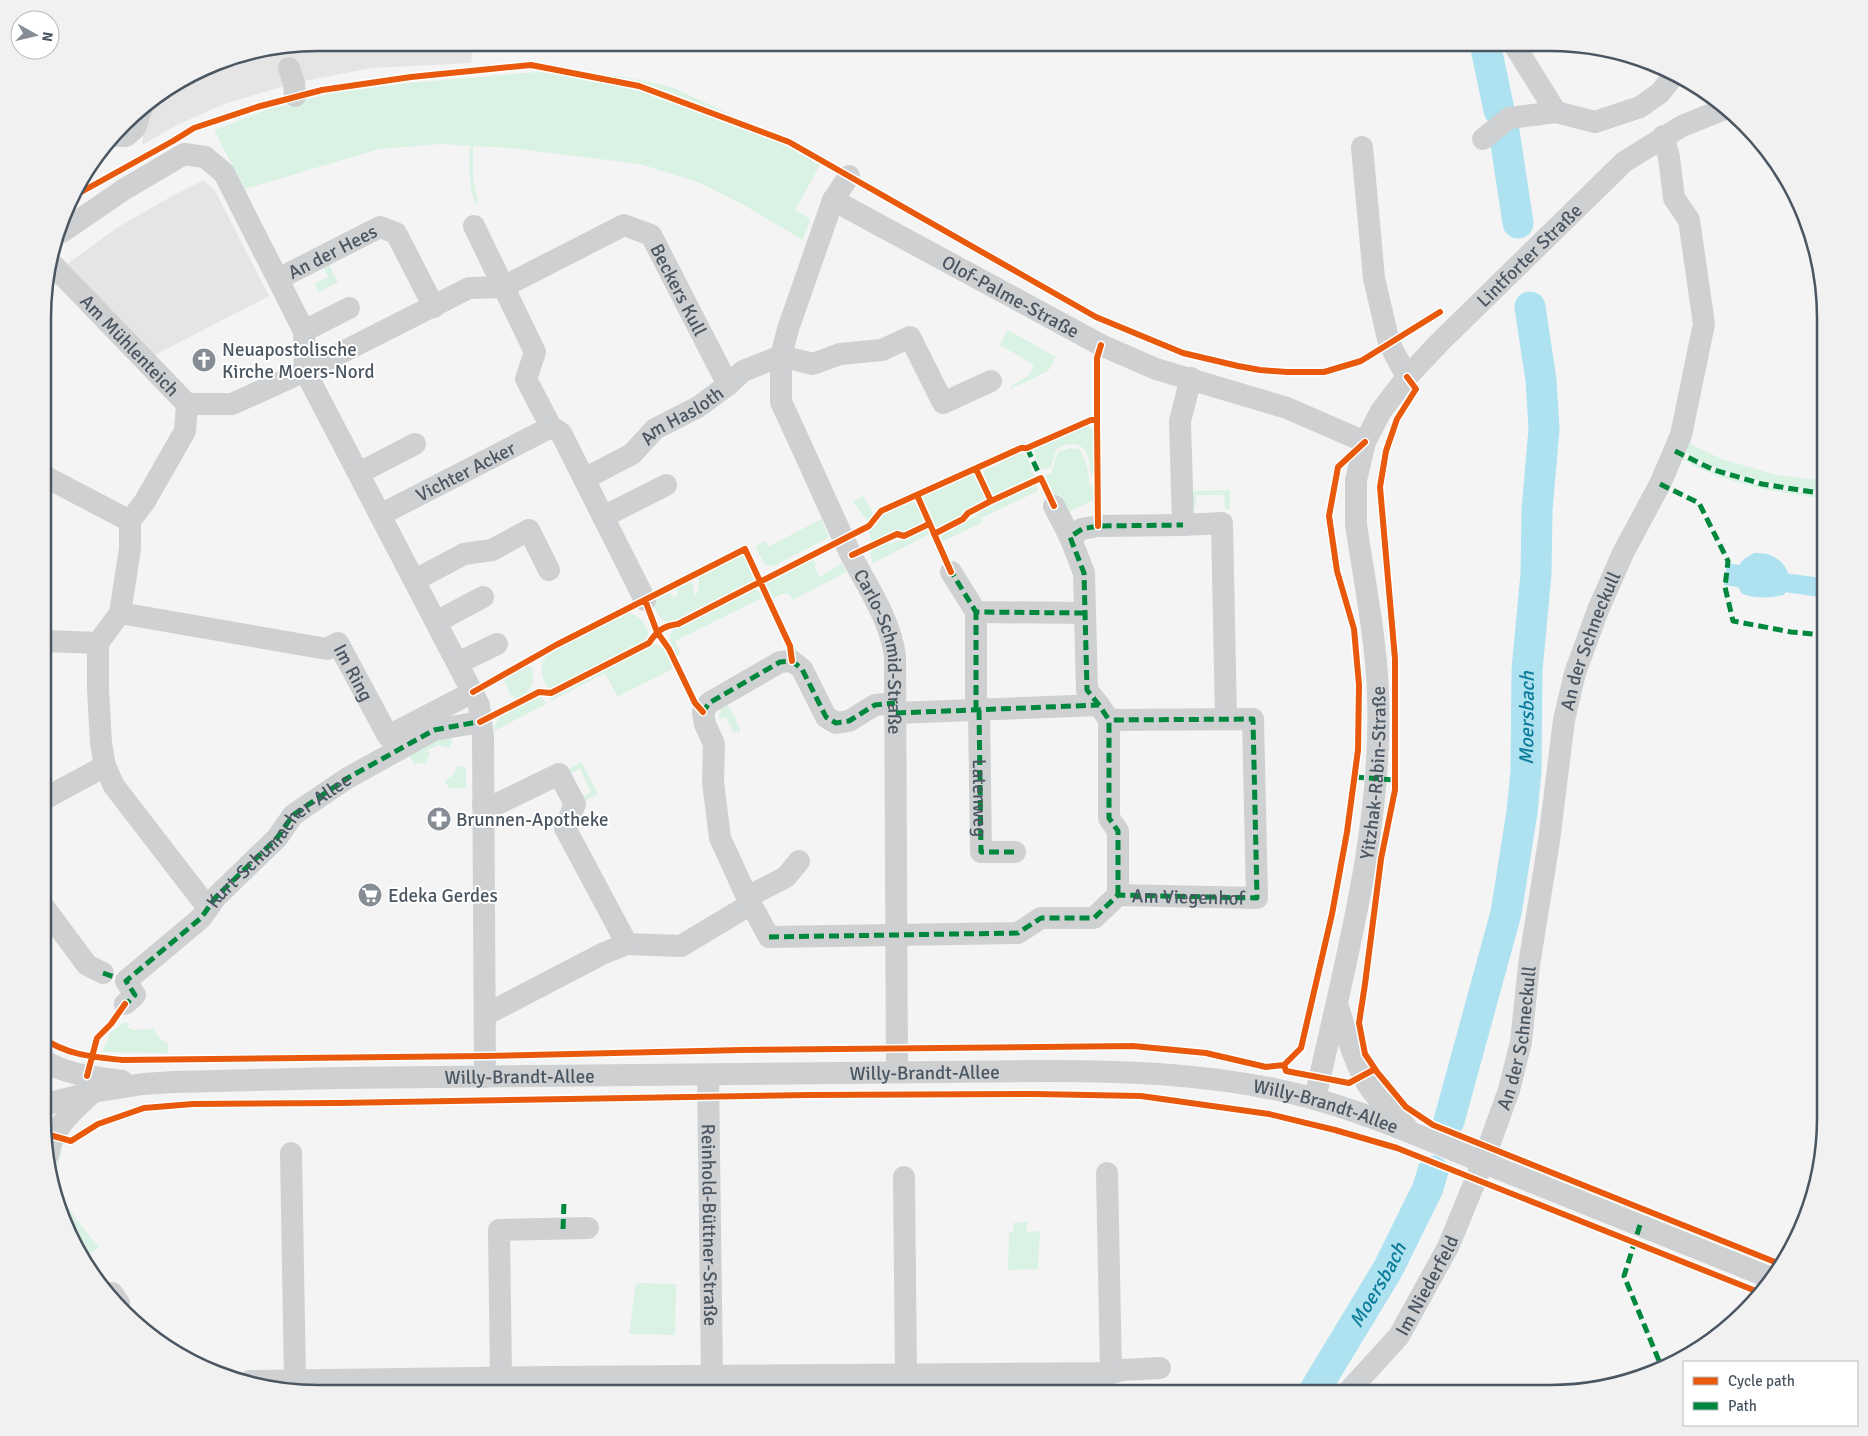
<svg xmlns="http://www.w3.org/2000/svg" width="1868" height="1436" font-family="Signika,sans-serif">
  <rect width="100%" height="100%" fill="#f4f4f4"/>
  <!-- education -->
  <path fill="#e6e5e6" d="M318,43H474L471,63L372,68L294,83L224,104L177,125L142,145L148,104L229,57Z
    M204,180L215,191L269,296L149,358L63,267L118,227L174,195Z"/>
  <!-- green -->
  <path fill="#d9f2e3" d="M538,72L603,74L645,81L674,88L731,115L820,165L795,210L810,219L803,240L744,205L700,183L640,164L510,148L473,146V175L478,205C468,198 469,158 470,146L442,144L379,149L245,189L214,130L266,110L332,93L408,83Z
    M327,261L338,282L319,292L314,284L328,277L321,263Z
    M1006,329L1056,357L1048,371L1010,389L1012,385L1028,376L1034,365L1000,345L1007,331Z
    M1088,425L1095,431L1094,475H1091C1090,450 1081,436 1056,449L1051,467L1041,470L1034,452L1035,448Z
    M1688,438L1690,444L1722,459L1776,475L1825,481V492L1778,485L1732,474L1704,463L1685,452Z
    M1070,448L1079,449C1086,460 1089,471 1089,484L1094,485V500L1063,514L1064,502L1059,494L1056,499L1045,476L1051,473L1058,452Z
    M1020,453L1027,456L1035,478L998,496H993L983,477L984,471Z
    M1682,457C1694,462 1706,469 1718,473C1752,486 1789,491 1825,496V499C1789,494 1750,488 1715,475C1703,470 1691,464 1680,458Z
    M973,472L986,501L962,514L960,519L938,529H935L920,495Z
    M1034,484H1036L1038,491L981,518L983,522L941,542L939,537L941,533L976,516L975,512Z
    M1230,490V510L1225,509L1224,495H1196L1195,509L1192,508L1190,491Z
    M864,496L873,514L872,519L868,521L853,502Z
    M909,502H913L916,504L924,521L922,525L905,534C889,530 882,544 871,540L869,532L882,515Z
    M821,519L829,537L774,566L765,565L756,548L757,545L765,541L768,547Z
    M923,529L928,530L930,534L873,563C865,546 876,546 889,540L891,544Z
    M742,555C752,558 754,565 759,574L756,581L676,621L669,623L661,619L651,602L669,593L673,597H676L678,594L676,589L692,581L695,597L698,591L699,577Z
    M807,559H812L816,564L814,566L820,577L842,563L846,572L793,600C789,589 778,594 772,600L765,586L767,581Z
    M754,588H756L762,598L675,641L681,654L677,656C671,646 666,636 676,628Z
    M624,613C638,612 652,627 647,640L561,686L554,689L548,688C543,680 539,668 544,659C550,647 609,621 624,613Z
    M653,644L663,648L672,666L671,670L622,694L618,698L605,673L551,701L549,698L550,697Z
    M526,665L530,666C538,678 530,697 515,698L510,694L503,678Z
    M539,696L543,699L546,704L494,731C494,712 523,699 539,696Z
    M725,699L740,728V733L736,731L734,734L726,717L719,720V715L721,713L720,707Z
    M451,736L452,741L449,748L439,745L427,750L430,754L426,763L414,764L407,751Z
    M581,762L598,794L585,801L579,799L591,792L580,769L568,775V770Z
    M457,766L466,767V788H449L445,781L453,775Z
    M125,1022L129,1024L127,1027L134,1030L154,1029L157,1036L168,1044V1053L102,1052L111,1032Z
    M61,1148L62,1151C60,1158 57,1166 57,1174C57,1198 83,1228 99,1247L89,1255L62,1206L50,1163Z
    M1028,1222L1026,1232L1040,1231L1038,1269L1008,1270L1009,1233L1014,1231L1013,1223Z
    M636,1283L676,1284L675,1335L629,1334Z"/>
  <!-- water -->
  <path fill="#aee2f0" d="M1754,553C1758,553 1763,553 1767,554C1786,560 1796,579 1784,595C1769,598 1757,599 1742,594L1738,587L1724,585L1727,563L1739,565L1744,559Z"/>
  <g fill="none" stroke-linecap="round" stroke-linejoin="round">
    <!-- canal -->
    <path stroke="#aee2f0" stroke-width="19" d="M1765,580L1825,588"/>
    <!-- river -->
    <g stroke="#aee2f0" stroke-width="31">
      <path d="M1485,43L1499,110"/>
      <path d="M1504,131L1518,223"/>
      <path id="s1" d="M1449,1121L1506,913L1522,812L1526,771L1527,670L1536,574L1537,510L1544,429L1541,380L1530,307"/>
      <path id="s2" d="M1313,1393L1388,1269L1428,1188L1433,1171"/>
    </g>
    <!-- minor -->
    <g stroke="#ced0d2" stroke-width="22">
      <path d="M1513,43L1556,112L1595,122L1640,107L1660,93L1674,75"/>
      <path d="M289,68L294,83L295,96"/>
      <path d="M116,136H126L135,128L142,108"/>
      <path d="M1483,139L1509,118L1556,112"/>
      <path d="M1362,147L1374,278L1389,343L1407,377"/>
      <path id="s3" d="M849,176L833,200L788,329L781,356V402C805,453 827,504 851,555C868,588 890,619 895,656L897,1072"/>
      <path id="s4" d="M833,200L1101,345L1156,369L1287,408L1365,442"/>
      <path d="M474,226L535,352L526,379L551,427L561,433L645,600"/>
      <path d="M62,232L123,190L184,154L205,157L224,173L304,331L305,371L479,705L483,737L485,1077"/>
      <path id="s5" d="M51,263L187,404"/>
      <path id="s6" d="M278,279L380,227L396,233L434,307"/>
      <path d="M304,331L349,308"/>
      <path d="M1191,378L1180,421L1183,525L1222,523L1226,719"/>
      <path d="M359,473L415,444"/>
      <path d="M44,476L130,521"/>
      <path id="s7" d="M584,479L632,454L655,429L698,407L728,385L743,371L781,356L813,364L840,354L882,350L910,337L943,403L991,381"/>
      <path d="M1054,506L1070,537"/>
      <path id="s8" d="M380,515L551,427"/>
      <path d="M603,517L666,485"/>
      <path d="M951,572L976,612L1085,613"/>
      <path d="M415,580L464,554L492,550L529,530L549,570"/>
      <path id="s9" d="M120,613L327,649L338,643L388,736L473,692"/>
      <path d="M436,622L483,597"/>
      <path d="M44,641L98,643"/>
      <path d="M458,663L497,644"/>
      <path id="s10" d="M895,703L875,705L849,721L836,723L826,717L802,669L792,661L780,662L709,703L703,712L705,724L714,744L713,782L720,838L747,897L769,937L1018,933L1041,918H1094L1118,895L1257,898L1253,719L1109,720"/>
      <path d="M976,710V612"/>
      <path d="M979,710L981,852H1015"/>
      <path d="M896,713L1099,705"/>
      <path d="M44,799L105,766"/>
      <path d="M483,804L495,805L559,774L575,804L565,828L627,944L681,946L751,904"/>
      <path d="M1118,895V831L1109,818V720L1099,705L1087,690L1084,573L1070,537L1082,529L1098,526L1183,525"/>
      <path d="M747,897L786,877L799,861"/>
      <path d="M44,907L87,965L103,973"/>
      <path id="s11" d="M208,908L114,786L105,766L101,743L98,689V643L120,613L130,549V521L145,501L185,431L187,404H232L305,371L469,288L503,287L624,225L651,235L728,385"/>
      <path id="s12" d="M125,1004L135,995L126,981L201,918L216,897L277,838L293,815L346,779L434,730L480,722"/>
      <path d="M1337,1004C1346,1031 1353,1060 1368,1085C1378,1101 1394,1114 1407,1128"/>
      <path d="M485,1015L604,953L627,944"/>
      <path d="M43,1060C66,1075 95,1077 122,1081"/>
      <path id="s13" d="M708,1075L712,1376"/>
      <path id="s14" d="M1315,1099C1344,966 1383,830 1378,693C1376,637 1364,580 1356,524V480L1365,442L1381,411L1407,377L1440,342L1624,162L1682,126L1727,108"/>
      <path id="s15" d="M43,1105L93,1092L143,1084L174,1082L338,1078L1045,1071C1129,1071 1213,1074 1296,1094C1365,1111 1431,1141 1497,1168C1588,1205 1680,1241 1771,1278"/>
      <path d="M291,1153L295,1380"/>
      <path d="M48,1155C53,1126 73,1111 93,1092"/>
      <path d="M1107,1173L1111,1373"/>
      <path d="M904,1177L906,1375"/>
      <path d="M112,1293L119,1303"/>
      <path d="M501,1378L499,1230L588,1228"/>
      <path d="M250,1381L550,1377L1111,1373L1123,1370L1160,1368"/>
      <path id="s16" d="M1347,1393L1399,1336L1448,1247L1483,1162L1509,1090L1521,1042L1529,965L1549,841L1564,720L1575,673L1598,610L1623,553L1660,484L1681,435L1704,324L1689,220L1674,198L1669,157L1663,136"/>
    </g>
    <!-- quiet -->
    <g stroke="#00873e" stroke-width="5" stroke-dasharray="10 5" stroke-linecap="butt">
      <path d="M1027,448L1041,478"/>
      <path d="M1675,451L1714,470L1762,484L1825,494"/>
      <path d="M1660,484L1699,503L1728,561L1725,587L1733,621L1791,632L1825,635"/>
      <path d="M949,568L976,612L1085,613"/>
      <path d="M976,710V612"/>
      <path id="s17" d="M979,710L981,852H1015"/>
      <path d="M702,711L703,712L709,703L780,662L792,661L802,669L826,717L836,723L849,721L875,705L895,703"/>
      <path d="M896,713L1099,705"/>
      <path d="M1354,777L1395,780"/>
      <path d="M1118,895V831L1109,818V720L1099,705L1087,690L1084,573L1070,537L1082,529L1098,526L1183,525"/>
      <path d="M769,937L1018,933L1041,918H1094L1118,895L1257,898L1253,719L1109,720"/>
      <path d="M103,973L114,977"/>
      <path d="M123,1007L135,995L126,981L201,918L216,897L277,838L293,815L346,779L434,730L483,721"/>
      <path d="M43,1056L51,1043"/>
      <path d="M1640,1225L1624,1276L1662,1368"/>
      <path d="M563,1229L564,1202"/>
    </g>
    <defs>
      <path id="cycleway" d="M74,196L173,141L194,128L257,107L322,90L411,77L531,65L639,86L789,142L1096,317L1183,353L1238,366L1260,370L1287,372H1324L1361,361L1440,312
        M1407,377L1416,389L1397,419L1386,451L1380,487L1395,659V790L1381,859L1365,984L1359,1023L1365,1054L1377,1072L1406,1107L1433,1125L1780,1264
        M1097,420L1098,526
        M976,469L991,501L1041,478L1054,506
        M917,495L951,572
        M934,534L963,519L968,513L991,501
        M852,555L897,534L904,536L929,524
        M645,600L657,632L669,649L695,703L703,712
        M473,692L556,645L745,549L790,646L792,661
        M480,722L539,692L551,693L649,643C657,631 663,626 678,624L869,526L881,511L1021,448H1027L1091,420H1097V358L1101,345
        M43,1038C66,1055 95,1057 122,1060L485,1056L742,1050L1133,1046L1206,1053L1266,1067L1284,1065L1301,1048L1332,914L1347,832L1358,750L1359,685L1354,629L1337,571L1329,516L1338,467L1365,442
        M1284,1065L1286,1071L1349,1083L1375,1069
        M87,1076L97,1038L111,1024L125,1004
        M43,1133L71,1141L98,1124L144,1108L193,1104L338,1103L809,1095L1035,1094L1141,1096L1269,1114L1335,1130L1397,1148L1761,1293"/>
    </defs>
    <!-- cycleway casing -->
    <use href="#cycleway" stroke="#fff" stroke-width="9"/>
    <!-- cycleway -->
    <use href="#cycleway" stroke="#e8590c" stroke-width="6"/>
  </g>
  <!-- icons -->
  <defs>
    <symbol id="church-disc" viewBox="-11 -11 22 22"><circle r="9.5" fill="#868d94" stroke="#fff"/><path d="M-1.2-6h2.4v3.5h3.3v2.4h-3.3V6h-2.4V-.1h-3.3v-2.4h3.3Z" fill="#fff"/></symbol>
    <symbol id="pharmacy-disc" viewBox="-11 -11 22 22"><circle r="9.5" fill="#868d94" stroke="#fff"/><path d="M-2-6h4v4h4v4h-4v4h-4v-4h-4v-4h4Z" fill="#fff"/></symbol>
    <symbol id="supermarket-disc" viewBox="-11 -11 22 22"><circle r="9.5" fill="#868d94" stroke="#fff"/><path d="M-6-5.5h2.5l.6 2H6L4.5 2H-2.5L-4.4-4H-6ZM-1.5 3.2a1.3 1.3 0 1 0 .1 0ZM3 3.2a1.3 1.3 0 1 0 .1 0Z" fill="#fff"/></symbol>
  </defs>
  <g fill-rule="evenodd">
    <use href="#church-disc" x="190" y="346" width="28" height="28"/>
    <use href="#pharmacy-disc" x="425" y="805" width="28" height="28"/>
    <use href="#supermarket-disc" x="356" y="881" width="28" height="28"/>
  </g>
  <g text-anchor="middle" stroke-width="4" stroke-linejoin="round" paint-order="stroke">
    <!-- street labels -->
    <g font-size="19" fill="#4a5661" stroke="#fff">
      <text dy="7" stroke="none"><textPath href="#s6" startOffset="61">An der Hees</textPath></text>
      <text dy="7" stroke="none"><textPath href="#s14" startOffset="916">Lintforter Straße</textPath></text>
      <text dy="7" stroke="none"><textPath href="#s11" startOffset="1131">Beckers Kull</textPath></text>
      <text dy="7" stroke="none"><textPath href="#s4" startOffset="202">Olof-Palme-Straße</textPath></text>
      <text dy="7" stroke="none"><textPath href="#s5" startOffset="114">Am Mühlenteich</textPath></text>
      <text dy="7" stroke="none"><textPath href="#s7" startOffset="118">Am Hasloth</textPath></text>
      <text dy="7" stroke="none"><textPath href="#s8" startOffset="96">Vichter Acker</textPath></text>
      <text dy="7" stroke="none"><textPath href="#s16" startOffset="805">An der Schneckull</textPath></text>
      <text dy="7" stroke="none"><textPath href="#s3" startOffset="511">Carlo-Schmid-Straße</textPath></text>
      <text dy="7" stroke="none"><textPath href="#s9" startOffset="256">Im Ring</textPath></text>
      <text dy="7" stroke="none"><textPath href="#s14" startOffset="332">Yitzhak-Rabin-Straße</textPath></text>
      <text dy="7" stroke="none"><textPath href="#s17" startOffset="88">Latenweg</textPath></text>
      <text dy="7" stroke="none"><textPath href="#s12" startOffset="239">Kurt-Schumacher-Allee</textPath></text>
      <text dy="7" stroke="none"><textPath href="#s10" startOffset="919">Am Viegenhof</textPath></text>
      <text dy="7" stroke="none"><textPath href="#s16" startOffset="400">An der Schneckull</textPath></text>
      <text dy="7" stroke="none"><textPath href="#s15" startOffset="884">Willy-Brandt-Allee</textPath></text>
      <text dy="7" stroke="none"><textPath href="#s15" startOffset="479">Willy-Brandt-Allee</textPath></text>
      <text dy="7" stroke="none"><textPath href="#s15" startOffset="1289">Willy-Brandt-Allee</textPath></text>
      <text dy="7" stroke="none"><textPath href="#s13" startOffset="150">Reinhold-Büttner-Straße</textPath></text>
      <text dy="7" stroke="none"><textPath href="#s16" startOffset="135">Im Niederfeld</textPath></text>
    </g>
    <!-- poi labels -->
    <g font-size="19" fill="#4a5661" stroke="#fff" text-anchor="start">
      <text x="222" y="356">Neuapostolische<tspan x="222" dy="22">Kirche Moers-Nord</tspan></text>
      <text x="456" y="826">Brunnen-Apotheke</text>
      <text x="388" y="902">Edeka Gerdes</text>
    </g>
    <!-- water labels -->
    <g font-size="20" font-style="italic" fill="#0c7c9b" stroke="#fff">
      <text dy="7" stroke="none"><textPath href="#s1" startOffset="412">Moersbach</textPath></text>
      <text dy="7" stroke="none"><textPath href="#s2" startOffset="126">Moersbach</textPath></text>
    </g>
  </g>
  <!-- crop -->
  <path d="M0 0H1868V1436H0ZM318 51H1550A267 267 0 0 1 1817 318V1118A267 267 0 0 1 1550 1385H318A267 267 0 0 1 51 1118V318A267 267 0 0 1 318 51Z" fill="#f1f1f2" fill-rule="evenodd"/>
  <path fill="none" stroke="#4a5661" stroke-width="2.5" d="M318 51H1550A267 267 0 0 1 1817 318V1118A267 267 0 0 1 1550 1385H318A267 267 0 0 1 51 1118V318A267 267 0 0 1 318 51Z"/>
  <!-- legend -->
  <rect x="1683" y="1361" width="175" height="65" fill="#ffffff" stroke="#b7bbc0"/>
  <rect x="1693" y="1377" width="25" height="8" fill="#e8590c" stroke="#b7bbc0"/>
  <text x="1728" y="1386" font-size="15" fill="#4a5661">Cycle path</text>
  <rect x="1693" y="1402" width="25" height="8" fill="#00873e" stroke="#b7bbc0"/>
  <text x="1728" y="1411" font-size="15" fill="#4a5661">Path</text>
  <!-- north arrow -->
  <g transform="translate(35 35) rotate(98)"><circle r="24" fill="#ffffff" stroke="#b7bbc0"/>
  <path d="M0-4L9 19L0 12L-9 19Z" fill="#868d94"/>
  <text y="-8" font-size="14" font-weight="bold" text-anchor="middle" fill="#4a5661">N</text>
  </g>
</svg>
